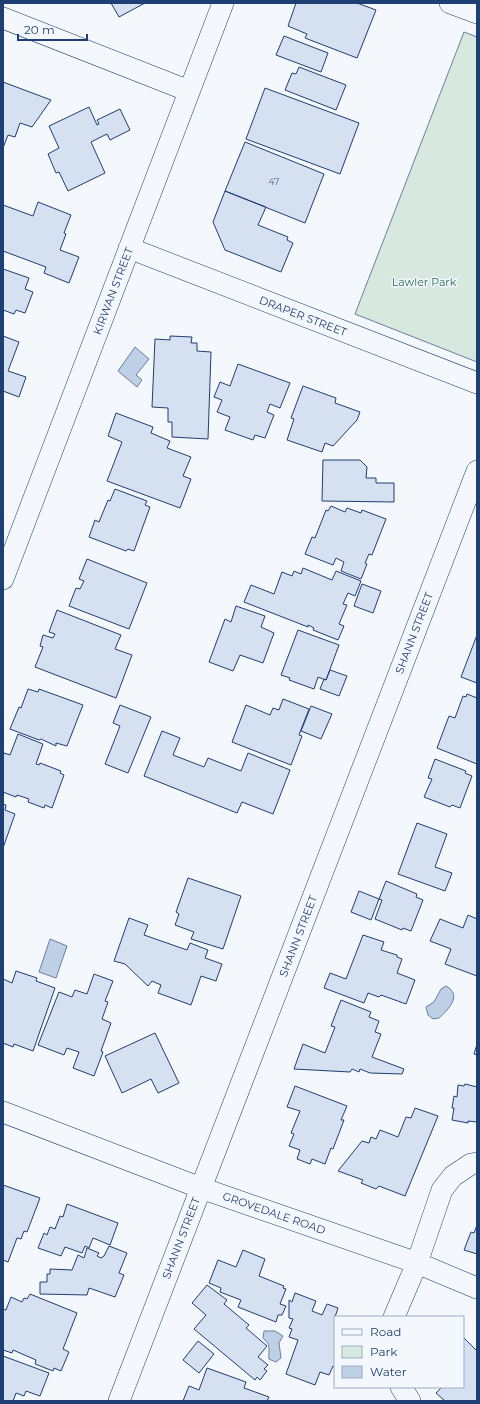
<svg xmlns="http://www.w3.org/2000/svg" width="480" height="1404" font-family="Montserrat,sans-serif">
  <rect width="100%" height="100%" fill="#f4f7fb"/>
  <!-- green -->
  <path fill="#d7e8df" stroke="#687fa3" d="M464,32L477,37V362L355,314Z"/>
  <!-- water -->
  <path fill="#bed0e5" stroke="#687fa3" d="M135,347L149,359L136,375L142,380L137,387L118,371Z
    M50,939L67,946L56,978L39,972Z
    M446,986C463,995 448,1010 439,1018L433,1019L428,1015L426,1007L434,1002L441,989Z
    M264,1331H275L283,1336L279,1343L281,1358L276,1362L269,1359C268,1349 272,1346 263,1338Z"/>
  <!-- building -->
  <path fill="#d5e0f0" stroke="#1d3f73" d="M111,3H145L119,17Z
    M296,3H357L376,10L357,58L305,38L307,34L288,26Z
    M284,36L328,53L321,72L276,55Z
    M299,67L346,85L336,110L285,90L292,73L296,74Z
    M3,82L51,100L32,127L20,123L15,137L8,135L3,148Z
    M265,88L359,123L340,174L246,139Z
    M89,107L97,125L99,124L97,120L120,109L130,130L110,140L107,134L91,142L105,173L68,191L59,172L56,173L48,154L59,148L49,126Z
    M245,142L324,174L305,223L225,191Z
    M225,191L266,207L258,225L288,237L287,240L293,243L281,272L225,250L213,222Z
    M38,202L71,215L64,233L66,234L60,250L79,257L69,283L44,273L46,267L3,251V205L33,216Z
    M3,269L29,278L25,289L33,292L25,313L16,310L14,314L3,310Z
    M3,336L19,342L8,371L26,377L19,397L3,391Z
    M170,336L192,337L191,343H197V351L211,352L208,439L172,437V422H168V408L152,407L155,339L170,340Z
    M238,364L290,383L280,408L270,404L267,412L274,415L265,438L255,435L253,440L225,430L230,417L217,412L222,400L214,397L220,382L230,386Z
    M303,386L336,398L335,403L360,412L357,420L333,446L325,443L322,452L287,440L294,419L291,418Z
    M116,413L153,427L151,433L170,441L167,448L191,457L183,476L191,479L180,508L107,481L122,442L108,436Z
    M323,460H360L367,467L366,478H376V483H394V502L322,501Z
    M115,489L147,501L145,505L150,507L134,551L128,549L126,551L89,537L95,520L99,522L108,500L110,501Z
    M331,506L345,512L347,508L361,513L362,510L386,519L372,555L369,554L365,563L367,564L361,579L341,571L344,562L336,558L333,565L305,554L312,537L315,538L326,510L328,511Z
    M87,559L147,583L129,629L69,606L76,588L80,589L84,581L79,579Z
    M303,568L332,580L336,571L361,581L355,596L348,593L343,604L347,605L339,624L344,626L338,640L313,630L314,628L308,625V627L244,602L251,585L274,594L282,572L292,576L294,571L301,574Z
    M362,584L381,591L373,613L354,606Z
    M236,606L265,616L261,627L274,633L263,663L240,655L233,671L209,662L225,619L231,622Z
    M57,610L121,635L115,649L132,655L116,698L35,667L43,647L40,646L43,635L53,638L55,634L49,632Z
    M298,630L339,645L326,680L318,677L314,689L289,680L290,678L281,675Z
    M477,635V683L461,677Z
    M330,670L347,676L339,696L320,689L324,679L326,680Z
    M28,689L38,692L39,689L83,705L67,746L56,743V746L41,739L39,740L10,729L19,707L21,708Z
    M467,694L477,698V764L437,748L449,716L455,718L463,696L466,697Z
    M283,699L309,709L299,735L302,736L291,765L232,742L246,705L270,715L273,708L279,710Z
    M120,705L151,717L128,773L105,764L120,726L113,723Z
    M311,706L332,714L321,739L301,731Z
    M162,731L180,738L173,755L204,767L208,758L241,771L248,753L290,770L273,814L242,802L237,813L144,776Z
    M18,734L43,744L36,764L39,765L40,763L61,771L60,773L64,775L52,808L45,805L44,808L28,802L29,799L17,795L16,797L3,792V757L4,753L10,755Z
    M435,759L466,771L465,773L472,776L460,808L452,805L450,807L424,797L432,779L428,778Z
    M3,804L6,805L5,810L15,814L3,848Z
    M417,823L447,834L435,867L452,873L445,891L398,874Z
    M188,878L241,896L223,949L191,939L194,932L175,925L179,914L176,912Z
    M386,881L417,894L416,897L423,900L411,931L403,928L402,930L375,919L382,900L379,899Z
    M359,891L379,899L371,920L351,912Z
    M468,915L477,919V976L445,964L451,949L430,941L440,919L463,928Z
    M129,918L148,925L144,935L187,950L190,943L208,950L205,958L222,964L216,981L201,976L191,1005L158,993L161,985L152,981L148,986L125,964L114,961Z
    M363,935L384,942L381,950L397,955V957L402,959L397,973L415,980L406,1004L381,995L379,997L368,993L364,1003L324,988L330,973L346,979Z
    M16,971L37,978L36,981L55,988L33,1051L14,1044L13,1047L3,1043V979L12,983Z
    M94,974L113,981L105,1001L108,1002L102,1019L111,1023L101,1051L103,1052L94,1076L73,1068L79,1052L67,1048L64,1055L38,1045L59,992L72,997L75,990L87,994Z
    M341,1000L371,1012L369,1017L379,1021L375,1032L381,1034L372,1057L404,1069L402,1074L370,1073L360,1069L359,1072L352,1069L350,1072L294,1069L303,1044L325,1053L335,1027L331,1026Z
    M155,1033L179,1083L158,1093L151,1079L122,1093L105,1056Z
    M477,1044V1055L474,1054Z
    M465,1084L477,1087V1122L468,1121V1123L452,1120L454,1108H452L454,1096L457,1097L458,1085L464,1086Z
    M295,1086L347,1106L341,1120H344L333,1149L331,1148L325,1164L312,1159L310,1164L297,1159L300,1150L289,1146L294,1134L291,1133L300,1111L287,1107Z
    M415,1108L438,1116L405,1196L379,1186L376,1189L361,1183L363,1180L338,1171L362,1141L369,1143L371,1137L376,1139L380,1130L398,1137L406,1117L411,1118Z
    M3,1185L40,1198L27,1232L24,1231L21,1239L17,1238L8,1262L3,1260Z
    M67,1204L118,1223L110,1245L93,1238L89,1248L85,1246L82,1253L65,1247L61,1256L38,1248L44,1233L47,1235L50,1227L55,1229L60,1216L63,1217Z
    M477,1225V1254L464,1250L471,1232L474,1233Z
    M109,1246L127,1253L119,1273L124,1275L115,1297L89,1288L87,1295L40,1294V1282H47V1274H50V1269L72,1270L78,1255L84,1258L87,1248L99,1253L97,1256L101,1258L104,1256Z
    M243,1250L265,1259L259,1276L284,1286L283,1288L286,1289L280,1304L286,1306L282,1315H278L276,1322L238,1307L241,1300L220,1292L221,1288L209,1283L218,1260L236,1267Z
    M207,1285L227,1300L224,1304L249,1325L246,1328L267,1346L258,1357L268,1365L264,1369L267,1371L260,1380L257,1377L255,1380L194,1329L206,1315L192,1303Z
    M295,1293L316,1301L312,1311L322,1315L327,1304L338,1308L335,1317V1367L333,1366L329,1375L320,1372L315,1385L286,1374L298,1340L289,1337L292,1329L289,1328L293,1319L289,1318V1300L292,1302Z
    M30,1294L77,1313L63,1349L69,1352L61,1371L54,1368L53,1371L35,1364L36,1360L13,1350L12,1353L3,1350V1309L6,1310L11,1297L22,1302L24,1298L27,1299Z
    M463,1337L477,1351V1401H445L436,1393L442,1387H463Z
    M198,1341L214,1354L199,1373L183,1360Z
    M3,1356L49,1373L40,1396L26,1391L24,1396L16,1393L13,1401H3Z
    M207,1368L246,1382L244,1388L269,1397L267,1401H183L189,1386L199,1390Z"/>
  <g fill="none" stroke-linecap="round" stroke-linejoin="round">
    <defs>
      <path id="minor" d="M450,3L477,13
        M3,18L189,91
        M129,248L477,383
        M3,579L223,3
        M3,1112L201,1188L417,1263L477,1288
        M394,1317L417,1263L442,1190L453,1176L471,1164L477,1163
        M401,1387L410,1401
        M119,1401L477,471"/>
    </defs>
    <!-- minor casing -->
    <use href="#minor" stroke="#1d3f73" stroke-width="22"/>
    <!-- minor -->
    <use href="#minor" stroke="#f4f7fb" stroke-width="21"/>
  </g>
  <g text-anchor="middle" stroke-width="3" stroke-linejoin="round" paint-order="stroke">
    <!-- number labels -->
    <g font-size="9" fill="#4b6792">
      <text x="274" y="185">47</text>
    </g>
    <!-- park labels -->
    <g font-size="11" fill="#2c6c60" stroke="#f4f7fb">
      <text x="424" y="286">Lawler Park</text>
    </g>
    <!-- street labels -->
    <g font-size="11" fill="#1d3f73" stroke="#f4f7fb">
      <text transform="translate(113 291) rotate(-69)" y="4">KIRWAN STREET</text>
      <text transform="translate(303 316) rotate(21)" y="4">DRAPER STREET</text>
      <text transform="translate(414 633) rotate(-69)" y="4">SHANN STREET</text>
      <text transform="translate(298 936) rotate(-69)" y="4">SHANN STREET</text>
      <text transform="translate(274 1213) rotate(19)" y="4">GROVEDALE ROAD</text>
      <text transform="translate(181 1238) rotate(-69)" y="4">SHANN STREET</text>
    </g>
  </g>
  <!-- border -->
  <rect width="480" height="1404" fill="none" stroke="#1d3f73" stroke-width="8"/>
  <!-- legend -->
  <rect x="334" y="1316" width="130" height="72" fill="#f4f7fb" stroke="#9eadc5"/>
  <rect x="342" y="1329" width="20" height="6" fill="#f4f7fb" stroke="#9eadc5"/>
  <text x="370" y="1336" font-size="12" fill="#1d3f73">Road</text>
  <rect x="342" y="1346" width="20" height="12" fill="#d7e8df" stroke="#9eadc5"/>
  <text x="370" y="1356" font-size="12" fill="#1d3f73">Park</text>
  <rect x="342" y="1366" width="20" height="12" fill="#bed0e5" stroke="#9eadc5"/>
  <text x="370" y="1376" font-size="12" fill="#1d3f73">Water</text>
  <!-- scale -->
  <path d="M18 34v6h69v-6" fill="none" stroke="#1d3f73" stroke-width="2"/>
  <text x="24" y="34" font-size="12" fill="#1d3f73" stroke="#f4f7fb" stroke-width="3" paint-order="stroke">20 m</text>
</svg>
